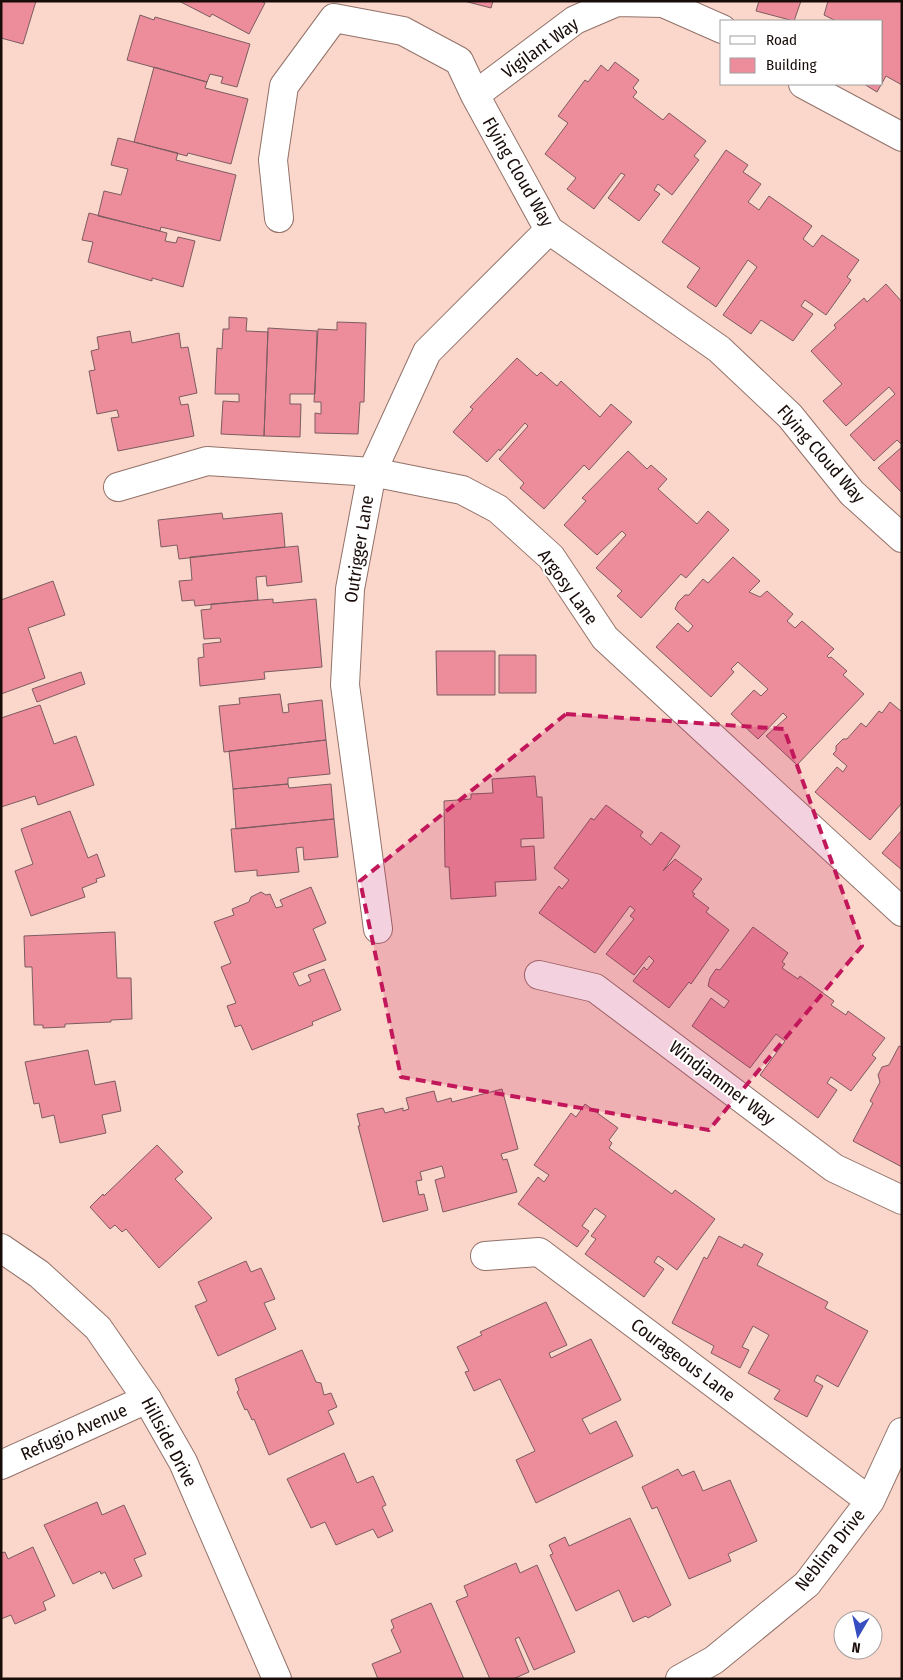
<svg xmlns="http://www.w3.org/2000/svg" width="903" height="1680" font-family="'Fira Sans Condensed',sans-serif">
  <rect width="100%" height="100%" fill="#fad6cb"/>
  <!-- building -->
  <path fill="#ed8d9b" stroke="#7c5c60" d="M1,1H36L23,44L1,38Z
    M179,1H261L265,3L249,34L212,14L210,17Z
    M464,1H493L491,8Z
    M759,1H801L794,21L756,11Z
    M828,1H902V85L886,76L877,92L864,84H882V21H836L824,15Z
    M140,15L154,20L155,17L250,44L237,87L221,83L223,77L210,74L207,82L127,60Z
    M615,62L639,80L633,88L637,92L633,97L663,120L669,113L706,141L694,156L699,160L672,195L658,184L654,190L660,194L639,221L608,198L625,175L621,173L594,209L567,189L576,178L545,154L568,123L558,116L585,80L588,82L601,65L608,71Z
    M154,67L207,82L205,88L248,99L231,164L188,153L187,156L134,142Z
    M118,138L178,153L176,160L236,175L220,241L161,227L160,231L98,216L104,191L121,195L128,169L111,165Z
    M726,150L748,165L743,172L761,184L748,202L759,210L769,196L812,226L803,239L813,247L822,235L859,260L847,277L851,280L826,315L805,300L801,306L813,314L793,341L761,320L751,334L723,315L757,267L748,260L716,307L687,287L700,268L662,242Z
    M89,213L167,233L165,241L176,243L178,237L195,241L183,287L152,278V281L88,262L93,242L82,240Z
    M886,284L902,302V445L897,440L874,461L850,435L895,394L889,387L846,426L823,401L842,384L811,351L836,328L834,325L864,298L867,302Z
    M229,317L247,318L246,331L268,332L264,436L221,434L223,401L239,402V394H215L217,348L222,349L223,329H229Z
    M337,322L366,323L364,402H360L358,434L315,433V413L321,414V402H314L318,329L337,330Z
    M268,328L317,331L315,394H290V404H301L300,437L264,436Z
    M130,331L132,343L179,333L181,348L188,347L197,393L179,397L181,405L188,404L194,436L118,451L111,418L119,417L117,410L97,414L89,371L95,370L91,351L99,349L97,337Z
    M517,358L537,376L541,372L557,386L561,381L600,417L611,404L632,422L589,470L584,465L544,509L520,488L524,483L499,459L528,426L525,423L500,451L499,449L487,462L453,432L473,409L470,407Z
    M902,447V493L878,468Z
    M628,451L647,469L651,465L667,479L658,489L697,524L708,511L729,530L686,578L681,574L641,618L617,596L622,591L596,568L626,535L622,531L597,555L564,525L586,501L582,498Z
    M222,513L223,519L282,513L285,547L179,559L177,545L161,547L158,520Z
    M298,546L302,582L267,586L266,576L256,577L258,600L195,606L194,600L182,601L179,581L192,580L190,557Z
    M733,557L760,581L749,592L760,597L767,591L793,614L787,621L795,628L802,621L834,649L827,656L829,658L831,657L847,671L843,675L864,694L797,765L766,736L787,717L783,713L758,739L731,714L754,690L761,696L768,689L738,662L731,669L734,672L711,697L656,647L678,623L688,632L693,626L675,609L678,602L685,595H689L703,579L708,583Z
    M53,581L65,615L28,628L45,678L1,694V600Z
    M273,599V603L316,599L322,667L264,672L265,679L200,686L198,658L204,657L203,644L221,642L220,638L204,639L201,610L211,609V604Z
    M436,651H495V695H437Z
    M499,655H536V693H499Z
    M81,672L85,684L37,702L32,689Z
    M280,694L283,713L289,712L288,704L322,700L326,740L224,752L219,706L240,704L239,698Z
    M890,702L902,712V803L870,840L815,792L837,767L843,772L847,766L833,754L836,751V746L843,739H847L861,723L866,727L879,711L882,713Z
    M40,705L54,744L76,736L94,785L38,805L35,796L1,807V718Z
    M326,740L330,774L288,778V784L233,789L229,751Z
    M535,776L537,797H542L544,838L521,839V847L534,846L536,880L495,882L496,896L451,899L449,867H445L444,801L471,799V794L493,793L492,779Z
    M288,784L289,788L331,784L334,819L236,829L233,789Z
    M606,805L643,832L640,836L651,845L661,832L680,846L663,871L675,859L702,879L692,892L695,894L693,896L709,908L706,912L729,930L691,984L689,982L669,1008L633,981L644,967L647,970L654,961L649,956L634,975L606,954L634,919L630,916L635,910L630,906L595,953L539,913L559,886L562,889L569,880L554,868L591,818L594,820Z
    M70,811L88,858L97,854L105,876L96,879L97,882L82,888L85,897L31,916L15,871L33,864L21,829Z
    M334,819L338,857L304,860L303,847L296,848L299,872L257,876V870L235,872L231,829Z
    M902,830V870L882,853Z
    M311,887L326,923L313,929L326,960L293,973L299,986L311,981L308,975L324,969L341,1010L312,1022L313,1025L252,1050L241,1025L235,1027L227,1006L236,1003L221,967L231,963L214,922L234,915L232,909L249,902L251,897L261,892L266,895L270,894L276,908L283,906L280,900Z
    M753,927L788,953L782,962L785,964L782,968L798,979L800,976L834,1001L831,1005L846,1015L848,1011L885,1038L872,1055L876,1058L851,1091L831,1077L827,1083L837,1090L818,1118L760,1075L785,1041L776,1034L750,1068L692,1026L711,998L724,1008L729,1001L708,986L710,978L716,969L720,970Z
    M115,932L117,978H131L132,1019L111,1020V1022L65,1024V1027L43,1028V1025H34L32,967H25L24,936Z
    M899,1046L902,1047V1167L853,1141L873,1103L870,1101L880,1082L878,1075L882,1067L889,1065Z
    M88,1050L95,1085L115,1081L121,1111L102,1115L106,1133L60,1143L54,1115L42,1118L39,1103L34,1104L25,1062Z
    M502,1089L518,1149L501,1154L503,1160L507,1159L517,1192L443,1212L435,1180L445,1177L442,1166L420,1172L422,1180L416,1181L419,1195L424,1194L428,1210L383,1222L358,1126H360L357,1114L383,1108L385,1113L403,1108V1111L409,1109L406,1098L434,1091L437,1102L451,1098L452,1102Z
    M585,1104L618,1128L609,1140L612,1143L609,1148L672,1194L675,1190L715,1219L677,1270L658,1256L654,1262L664,1269L644,1297L585,1254L596,1239L591,1236L606,1216L595,1208L582,1226L589,1231L577,1247L518,1204L538,1177L544,1182L549,1175L534,1165L571,1113L576,1117Z
    M157,1145L183,1172L175,1179L212,1218L159,1268L126,1229L122,1232L115,1225L110,1229L90,1207L103,1194L104,1196Z
    M719,1236L742,1248L744,1244L763,1254L757,1265L828,1302L825,1308L868,1331L838,1387L817,1375L814,1381L823,1386L807,1417L774,1399L780,1390L748,1373L769,1335L753,1326L742,1347L749,1350L740,1368L711,1353L714,1346L672,1323L704,1257L707,1259Z
    M246,1261L251,1272L261,1268L275,1299L264,1303L276,1329L218,1356L195,1306L207,1301L198,1282Z
    M546,1302L567,1345L549,1353L551,1358L591,1339L621,1400L582,1419L590,1434L616,1421L633,1456L536,1503L516,1460L535,1451L500,1379L474,1391L465,1372L469,1371L457,1347L482,1335L480,1332Z
    M302,1350L316,1382L321,1383L324,1395L331,1393L337,1407L328,1411L334,1424L269,1455L254,1419L252,1420L247,1409L245,1410L237,1392L239,1390L235,1379Z
    M344,1453L357,1483L373,1476L386,1505L382,1507L393,1531L378,1538L373,1529L336,1545L325,1522L311,1528L287,1479Z
    M678,1469L682,1476L694,1471L703,1491L730,1480L757,1541L728,1554L731,1561L689,1579L657,1507L652,1509L642,1487Z
    M97,1502L102,1515L124,1505L146,1554L134,1559L142,1576L113,1589L105,1572L101,1574L100,1571L73,1584L44,1525Z
    M630,1518L671,1605L648,1618L646,1616L633,1622L619,1590L576,1611L550,1555L553,1554L549,1545L565,1537L569,1546Z
    M33,1547L55,1596L43,1602L46,1610L15,1624L11,1615L1,1619V1553L5,1552L8,1559Z
    M516,1563L520,1573L537,1565L575,1652L534,1670L519,1637L515,1639L529,1672L513,1679H490L456,1601L468,1596L464,1586Z
    M431,1603L464,1679H378L372,1664L401,1652L391,1630L394,1628L391,1620Z"/>
  <g fill="none" stroke-linecap="round" stroke-linejoin="round">
    <defs>
      <path id="street" d="M803,84L902,137
        M475,95L575,20L617,2L663,3L722,29
        M279,218L273,160L284,86L334,18L403,31L459,61L475,95L549,230L719,349L790,416L852,493L902,538
        M118,487L207,461L372,472L462,490L498,509L551,557L605,638L902,912
        M378,929L345,685L350,589L372,472L427,352L549,230
        M539,975L595,988L834,1168L902,1200
        M485,1256L539,1252L870,1501
        M1,1465L147,1399
        M680,1679L714,1660L807,1584L870,1501L902,1432"/>
      <path id="secondary" d="M1,1248L39,1274L98,1328L147,1399L183,1462L277,1679"/>
    </defs>
    <!-- street casing -->
    <use href="#street" stroke="#927269" stroke-width="30"/>
    <!-- secondary casing -->
    <use href="#secondary" stroke="#927269" stroke-width="30"/>
    <!-- street -->
    <use href="#street" stroke="#fff" stroke-width="28"/>
    <!-- secondary -->
    <use href="#secondary" stroke="#fff" stroke-width="28"/>
  </g>
  <!-- marked area -->
  <path fill="#c2185b" fill-opacity="0.2" stroke="#c2185b" stroke-width="4" stroke-dasharray="10 6" stroke-linejoin="round" d="M566,714L784,729L862,946L709,1130L401,1077L360,881Z"/>
  <g text-anchor="middle" stroke-width="4" stroke-linejoin="round" paint-order="stroke">
    <!-- street labels -->
    <g font-size="18" fill="#180c09" stroke="#fff">
      <text transform="translate(540 48) rotate(-36)" y="6">Vigilant Way</text>
      <text transform="translate(518 172) rotate(60)" y="6">Flying Cloud Way</text>
      <text transform="translate(821 454) rotate(49)" y="6">Flying Cloud Way</text>
      <text transform="translate(359 549) rotate(-81)" y="6">Outrigger Lane</text>
      <text transform="translate(568 587) rotate(54)" y="6">Argosy Lane</text>
      <text transform="translate(722 1083) rotate(37)" y="6">Windjammer Way</text>
      <text transform="translate(683 1360) rotate(37)" y="6">Courageous Lane</text>
      <text transform="translate(74 1432) rotate(-24)" y="6">Refugio Avenue</text>
      <text transform="translate(169 1442) rotate(62)" y="6">Hillside Drive</text>
      <text transform="translate(830 1550) rotate(-51)" y="6">Neblina Drive</text>
    </g>
  </g>
  <!-- border -->
  <rect width="903" height="1680" fill="none" stroke="#180c09" stroke-width="5"/>
  <!-- legend -->
  <rect x="720" y="20" width="162" height="65" fill="#ffffff" stroke="#a39e9d"/>
  <rect x="730" y="36" width="25" height="8" fill="#ffffff" stroke="#a39e9d"/>
  <text x="766" y="45" font-size="15" fill="#180c09">Road</text>
  <rect x="730" y="58" width="25" height="15" fill="#ed8d9b" stroke="#a39e9d"/>
  <text x="766" y="70" font-size="15" fill="#180c09">Building</text>
  <!-- north arrow -->
  <g transform="translate(858 1635) rotate(189)"><circle r="24" fill="#ffffff" stroke="#a39e9d"/>
  <path d="M0-4L9 19L0 12L-9 19Z" fill="#374ec0"/>
  <text y="-8" font-size="14" font-weight="bold" text-anchor="middle" fill="#180c09">N</text>
  </g>
</svg>
